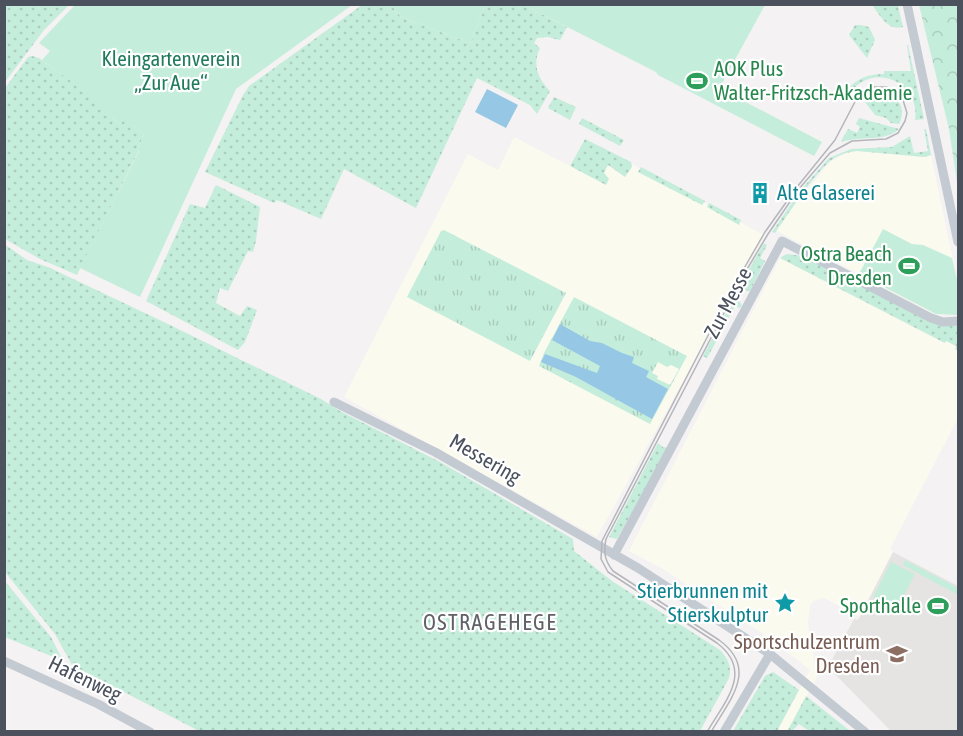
<svg xmlns="http://www.w3.org/2000/svg" width="963" height="736" font-family="'Asap Condensed',sans-serif">
  <defs>
    <pattern id="grass-dots" width="8" height="8" patternUnits="userSpaceOnUse" patternTransform="scale(1.5)"><rect width="8" height="8" fill="#c5eddb"/><path d="M2 2h.1M6 6h.1" fill="none" stroke="#abcdbe" stroke-width="1.8" stroke-linecap="round"/></pattern>
    <pattern id="forest-crowns" width="20" height="18" patternUnits="userSpaceOnUse" patternTransform="scale(1.5)"><rect width="20" height="18" fill="#c5eddb"/><path d="M2 6a3 3 0 1 1 6 0M12 15a3 3 0 1 1 6 0" fill="none" stroke="#abcdbe"/></pattern>
    <pattern id="park-tufts" width="24" height="20" patternUnits="userSpaceOnUse" patternTransform="scale(1.5)"><rect width="24" height="20" fill="#c5eddb"/><path d="M3 7l-1-3M5 7V3M7 7l1-3M15 17l-1-3M17 17v-4M19 17l1-3" fill="none" stroke="#abcdbe"/></pattern>
  </defs>
  <rect width="100%" height="100%" fill="#f4f2f2"/>
  <!-- commercial -->
  <path fill="#fbfaef" d="M514,137L570,166L585,139L764,235L597,537L344,397L468,154L498,170Z
    M857,151L925,157L931,155L958,285L957,315H942L931,312L777,231L789,212L830,162L847,152Z
    M780,258L944,343L946,341L956,346L955,349L958,351V418L890,549L893,552L860,617L824,598L813,601L810,606L808,623L817,677L788,730L790,731H777L810,670L768,637L661,568L629,551Z"/>
  <!-- education -->
  <path fill="#e5e4e3" d="M893,552L958,586V731H891L828,667L854,619L858,620Z"/>
  <!-- grass -->
  <path fill="url(#grass-dots)" d="M4,5H69L44,30L5,82Z
    M362,5H391L401,17L470,43L485,5H524L567,27L560,40L548,37L537,38L534,43L540,48C532,64 538,79 550,91L537,114L530,105L477,78L416,208L344,169L321,219L277,200L274,203L205,172L243,95L249,86Z
    M872,5L898,6L903,27C887,31 881,16 872,5Z
    M855,25H861L869,27L875,40L867,58L849,35Z
    M907,45H908L924,119L915,120C921,83 874,61 851,92L847,90C857,78 869,74 884,74V71H911Z
    M32,56L39,58L105,105L112,118L120,124L125,118L144,134L138,149L139,150L77,275L40,259L5,239V88L28,57Z
    M882,91C898,94 907,109 899,124L891,123L886,118L875,115L862,98L872,92Z
    M554,97L576,107L570,120L548,108Z
    M582,118L624,140L620,146L579,124Z
    M859,118L899,129C883,143 861,135 842,142L841,141L848,129L857,133L860,127L856,124Z
    M924,129H926L931,155L925,157L857,151C847,152 838,155 830,161C812,177 789,213 775,233L772,232L800,191L829,158L851,149L892,147L910,136L914,153L928,151Z
    M585,139L631,162L632,167L625,177L608,165L604,173L609,179L606,185L570,166Z
    M641,167L705,201L702,205L638,172Z
    M216,185L260,207L256,241L253,252L248,251L228,291L220,288L216,303L240,316L247,306L257,310L245,342L238,350L146,301L190,204L205,208Z
    M709,203L741,220L739,225L707,207Z
    M764,243L767,245L760,258L765,261L750,291L738,289Z
    M4,244L27,260L48,267L168,324L321,399L340,411L440,462L573,539L574,551L612,581L720,650C728,659 732,666 729,678L700,731H199L72,665L55,634L5,572Z
    M787,254L803,256L869,289L958,324V351L955,349L956,346L946,341L945,343L780,258Z
    M735,296L742,305L740,308L735,306L721,331L719,330L714,338L717,340L707,358L703,356Z
    M658,443L664,448L665,447L668,448L617,539L609,537Z
    M4,580L51,637L63,661L5,637Z
    M773,672L799,690L777,731H733L765,676Z
    M806,696L850,731H809L799,724L792,731L788,730Z"/>
  <!-- forest -->
  <path fill="url(#forest-crowns)" d="M919,5H958V189L949,129Z"/>
  <!-- park -->
  <path fill="url(#park-tufts)" fill-rule="evenodd" d="M444,230L566,293L530,361L407,297L441,231Z
    M574,297L687,356L650,424L539,366L544,353ZM658,362L667,367L671,365L679,369L670,385L657,379L658,376L652,373Z"/>
  <!-- garden -->
  <path fill="#c5eddb" d="M75,5H352L236,89L140,297L80,268L139,151L138,149L144,134L125,119L120,124L102,110L104,105L42,60L50,51L39,43Z
    M391,5H485L470,43L401,17Z
    M524,5H765L720,87L736,95V97L822,142L814,156L658,75L656,72Z
    M883,229L912,244L923,245L952,258L958,284L957,315L936,314L859,274Z
    M905,560L958,588V595L903,565Z
    M891,562L915,574L897,609L873,597Z"/>
  <!-- water -->
  <path fill="#96c8e6" d="M487,89L518,105L506,128L475,112Z
    M560,324L590,341L602,343L622,353L634,357L632,363L649,371L646,377L668,389L652,419L576,377L541,362L545,354L597,373L600,366L552,340Z"/>
  <g fill="none" stroke-linecap="round" stroke-linejoin="round">
    <!-- minor -->
    <path stroke="#c4cad2" stroke-width="9" d="M907,4L958,242
      M334,402L435,452L638,568L770,654L865,732
      M614,555L782,241L931,318L943,322L958,321
      M4,661L98,704L150,732
      M724,732L770,654"/>
    <!-- tram -->
    <path stroke="#b5b6bb" stroke-width="1.5" d="M707,732C725,701 754,671 717,643L608,572L601,559L602,541L731,291L765,232L797,187L835,140L858,96L873,87H886L893,90L903,100L907,113L905,121L898,133L886,139L852,141L830,153L798,190L768,234L746,271L606,539C603,552 605,561 613,571L719,640C759,669 730,699 711,732"/>
  </g>
  <!-- icons -->
  <defs>
    <symbol id="stadium-bare" viewBox="-9 -9 18 18"><path d="M0-5a6.5 5 0 1 0 0 10a6.5 5 0 1 0 0-10ZM-3.5-1.8h7v3.6h-7Z" fill="#2e9e5b" stroke="#fff" stroke-width="2.5" paint-order="stroke"/></symbol>
    <symbol id="building-bare" viewBox="-9 -9 18 18"><path d="M-4-6H4V6H1V3H-1V6H-4ZM-2.5-4.3h1.7v1.8h-1.7ZM.8-4.3h1.7v1.8H.8ZM-2.5-1h1.7V.8h-1.7ZM.8-1h1.7V.8H.8Z" fill="#0f9aa8" stroke="#fff" stroke-width="2.5" paint-order="stroke"/></symbol>
    <symbol id="sight-bare" viewBox="-9 -9 18 18"><path d="M0-6L1.8-2.2L6-1.7L2.9 1.2L3.7 5.4L0 3.3L-3.7 5.4L-2.9 1.2L-6-1.7L-1.8-2.2Z" fill="#0f9aa8" stroke="#fff" stroke-width="2.5" paint-order="stroke"/></symbol>
    <symbol id="school-bare" viewBox="-9 -9 18 18"><path d="M0-5L7-2L0 1L-7-2ZM-4 1L0 2.5L4 1V4Q0 6-4 4Z" fill="#8d6e63" stroke="#fff" stroke-width="2.5" paint-order="stroke"/></symbol>
  </defs>
  <g fill-rule="evenodd">
    <use href="#stadium-bare" x="682" y="66" width="30" height="30"/>
    <use href="#building-bare" x="745" y="178" width="30" height="30"/>
    <use href="#stadium-bare" x="894" y="251" width="30" height="30"/>
    <use href="#sight-bare" x="770" y="588" width="30" height="30"/>
    <use href="#stadium-bare" x="923" y="591" width="30" height="30"/>
    <use href="#school-bare" x="882" y="639" width="30" height="30"/>
  </g>
  <g text-anchor="middle" stroke-width="4.5" stroke-linejoin="round" paint-order="stroke">
    <!-- park labels -->
    <g font-size="21" fill="#207b5c" stroke="#fff">
      <text x="171" y="66">Kleingartenverein<tspan x="171" dy="24">„Zur Aue“</tspan></text>
    </g>
    <!-- leisure labels -->
    <g font-size="21" fill="#27864d" stroke="#fff" text-anchor="end">
      <text x="714" y="76" text-anchor="start">AOK Plus<tspan x="714" dy="24">Walter-Fritzsch-Akademie</tspan></text>
      <text x="892" y="261">Ostra Beach<tspan x="892" dy="24">Dresden</tspan></text>
      <text x="921" y="613">Sporthalle</text>
    </g>
    <!-- culture labels -->
    <g font-size="21" fill="#0d838f" stroke="#fff" text-anchor="start">
      <text x="777" y="200">Alte Glaserei</text>
      <text x="768" y="598" text-anchor="end">Stierbrunnen mit<tspan x="768" dy="24">Stierskulptur</tspan></text>
    </g>
    <!-- street labels -->
    <g font-size="21" fill="#4b525e" stroke="#fff">
      <text transform="translate(728 303) rotate(-62)" y="7">Zur Messe</text>
      <text transform="translate(485 459) rotate(30)" y="7">Messering</text>
      <text transform="translate(85 679) rotate(26)" y="7">Hafenweg</text>
    </g>
    <!-- education labels -->
    <g font-size="21" fill="#785e54" stroke="#fff" text-anchor="end">
      <text x="880" y="649">Sportschulzentrum<tspan x="880" dy="24">Dresden</tspan></text>
    </g>
    <!-- neighbourhood labels -->
    <g font-size="22" letter-spacing="1.5" fill="#5f6166" stroke="#fff">
      <text x="490" y="630">OSTRAGEHEGE</text>
    </g>
  </g>
  <!-- border -->
  <rect width="963" height="736" fill="none" stroke="#4b525e" stroke-width="12"/>
</svg>
